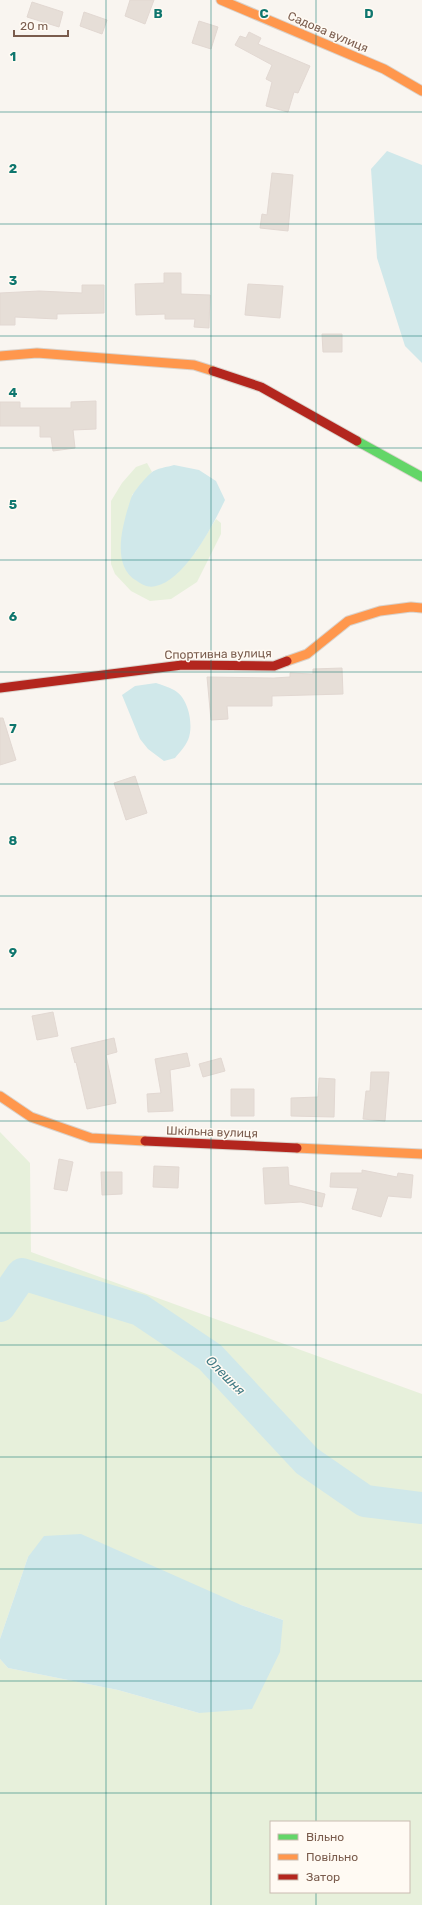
<svg xmlns="http://www.w3.org/2000/svg" width="422" height="1905" font-family="Rubik,sans-serif">
  <rect width="100%" height="100%" fill="#f9f5f0"/>
  <!-- green -->
  <path fill="#e7f0db" fill-rule="evenodd" d="M147,463L152,472L132,495L195,553L216,519L221,523V534L197,582L171,599L150,601L131,591L115,574L111,564V501L122,483L136,467Z
    M0,1132L30,1163L31,1252L422,1394V1905H0V1659L8,1668L118,1690L199,1713L283,1620L241,1605L28,1557L0,1639ZM271,1822H409V1892H271Z"/>
  <!-- water -->
  <path fill="#d0e8ea" d="M387,151L422,165V363L405,346L377,258L371,169Z
    M174,465L199,470L216,481L225,500C213,525 185,580 156,586C148,588 143,585 137,581C113,567 121,533 127,511C129,506 130,499 133,494C138,487 145,478 151,473C156,468 168,467 174,465Z
    M156,683C162,685 169,687 174,690C189,698 194,726 188,740C185,747 179,753 175,758L164,761L148,749L140,739L122,695L135,686Z
    M81,1534L241,1605L283,1620L280,1652L252,1709L199,1713L118,1690L8,1668L0,1659V1639L28,1557L44,1536Z"/>
  <g fill="none" stroke-linecap="round" stroke-linejoin="round">
    <!-- river -->
    <path stroke="#d0e8ea" stroke-width="32" d="M0,1306L22,1274L140,1310L210,1357L307,1461L365,1501L422,1508"/>
  </g>
  <!-- building -->
  <path fill="#e6ded7" stroke="#e2d8d2" d="M130,0H154L145,24L125,16Z
    M32,2L63,12L59,27L27,17Z
    M84,12L107,20L102,34L80,26Z
    M199,21L218,27L211,49L192,43Z
    M249,32L261,38L258,44L310,66L298,93L294,92L288,112L266,106L272,82L266,79L272,65L235,45L240,36L246,38Z
    M272,173L293,175L288,231L260,228L262,214L267,215Z
    M164,273H181V294L210,295L209,328L194,327L195,319H165V314L136,315L135,284L164,283Z
    M248,284L283,286L280,318L245,315Z
    M82,285H104V313L57,314V319L15,317V325H0V293L39,291L82,293Z
    M322,334H342V352H323Z
    M96,401V429L73,430L75,448L53,451L51,437H40V426H0V402H20V408H71V402Z
    M342,668L343,694L272,696V706H227L228,719L211,720L207,677L274,678L290,677V673L313,674V669Z
    M0,718H3L16,760L0,765Z
    M135,776L147,813L126,820L114,783Z
    M53,1012L58,1036L37,1040L32,1016Z
    M114,1038L117,1052L106,1055L116,1103L87,1109L76,1062L75,1063L71,1048Z
    M187,1053L190,1066L170,1070L173,1111L148,1112L147,1094L161,1093L155,1059Z
    M221,1058L225,1071L203,1077L199,1064Z
    M371,1072H389L385,1121L363,1119L366,1091H370Z
    M319,1078L335,1079L334,1117L291,1116V1098L318,1097Z
    M231,1089H254V1116H231Z
    M59,1159L73,1162L67,1191L54,1189Z
    M154,1166L179,1167L178,1188L153,1187Z
    M288,1167L289,1185L325,1194L322,1207L301,1202L265,1204L263,1168Z
    M362,1170L397,1177L398,1173L413,1175L411,1198L388,1196L381,1217L352,1209L358,1188L330,1187L331,1173H362Z
    M101,1172H122V1194L102,1195Z"/>
  <g fill="none" stroke-linecap="round" stroke-linejoin="round">
    <defs>
      <path id="fast" d="M357,441L422,477"/>
      <path id="slow" d="M221,0L384,69L422,91
        M0,356L37,353L194,365L213,371
        M287,661L307,654L348,621L380,611L411,607L422,608
        M0,1096L31,1117L91,1138L145,1141
        M297,1148L422,1154"/>
      <path id="jam" d="M213,371L261,387L357,441
        M0,688L182,665L274,666L287,661
        M145,1141L297,1148"/>
    </defs>
    <!-- fast casing -->
    <use href="#fast" stroke="#d9d2cb" stroke-width="11"/>
    <!-- slow casing -->
    <use href="#slow" stroke="#d9d2cb" stroke-width="11"/>
    <!-- jam casing -->
    <use href="#jam" stroke="#d9d2cb" stroke-width="11"/>
    <!-- fast -->
    <use href="#fast" stroke="#63d668" stroke-width="9"/>
    <!-- slow -->
    <use href="#slow" stroke="#ff974d" stroke-width="9"/>
    <!-- jam -->
    <use href="#jam" stroke="#b3261e" stroke-width="9"/>
  </g>
  <!-- grid -->
  <path fill="none" stroke="#0f766e" stroke-width="1" stroke-opacity="0.55" d="M106,0V1905M211,0V1905M316,0V1822M0,112H422M0,224H422M0,336H422M0,448H422M0,560H422M0,672H422M0,784H422M0,896H422M0,1009H422M0,1121H422M0,1233H422M0,1345H422M0,1457H422M0,1569H422M0,1681H422M0,1793H422M316,1892V1905"/>
  <g text-anchor="middle" stroke-width="3" stroke-linejoin="round" paint-order="stroke">
    <!-- street labels -->
    <g font-size="12" fill="#7a5c4d" stroke="#fffaf3">
      <text transform="translate(328 32) rotate(23)" y="4">Садова вулиця</text>
      <text transform="translate(218 654) rotate(-1)" y="4">Спортивна вулиця</text>
      <text transform="translate(212 1132) rotate(2)" y="4">Шкільна вулиця</text>
    </g>
    <!-- water labels -->
    <g font-size="13" font-style="italic" fill="#437c86" stroke="#fffaf3">
      <text transform="translate(226 1375) rotate(45)" y="5">Олешня</text>
    </g>
  </g>
  <g font-size="13" text-anchor="middle" font-weight="bold" fill="#0f766e" stroke="#fffaf3" stroke-width="3" stroke-linejoin="round" paint-order="stroke">
    <text x="158" y="18">B</text>
    <text x="264" y="18">C</text>
    <text x="369" y="18">D</text>
    <text x="13" y="61">1</text>
    <text x="13" y="173">2</text>
    <text x="13" y="285">3</text>
    <text x="13" y="397">4</text>
    <text x="13" y="509">5</text>
    <text x="13" y="621">6</text>
    <text x="13" y="733">7</text>
    <text x="13" y="845">8</text>
    <text x="13" y="957">9</text>
  </g>
  <!-- legend -->
  <rect x="270" y="1821" width="140" height="72" fill="#fffaf3" stroke="#cabbb1"/>
  <rect x="278" y="1834" width="20" height="6" fill="#63d668" stroke="#cabbb1"/>
  <text x="306" y="1841" font-size="12" fill="#7a5c4d">Вільно</text>
  <rect x="278" y="1854" width="20" height="6" fill="#ff974d" stroke="#cabbb1"/>
  <text x="306" y="1861" font-size="12" fill="#7a5c4d">Повільно</text>
  <rect x="278" y="1874" width="20" height="6" fill="#b3261e" stroke="#cabbb1"/>
  <text x="306" y="1881" font-size="12" fill="#7a5c4d">Затор</text>
  <!-- scale -->
  <path d="M14 30v6h54v-6" fill="none" stroke="#7a5c4d" stroke-width="2"/>
  <text x="20" y="30" font-size="12" fill="#7a5c4d" stroke="#fffaf3" stroke-width="3" paint-order="stroke">20 m</text>
</svg>
